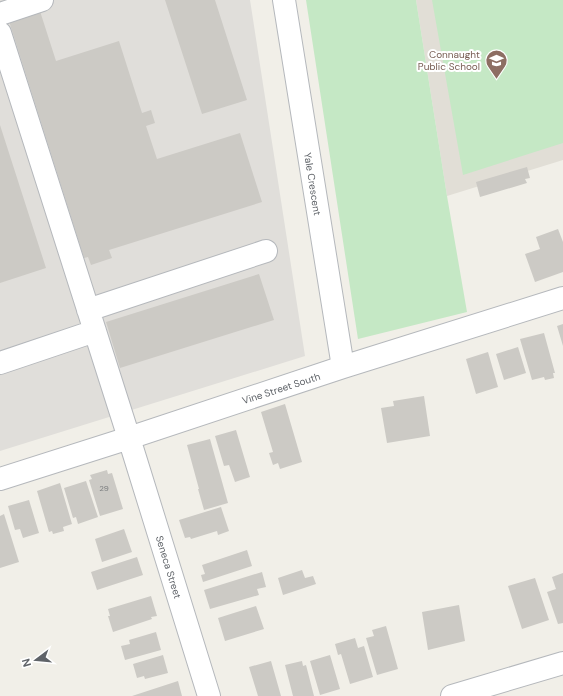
<svg xmlns="http://www.w3.org/2000/svg" width="563" height="696" font-family="'DM Sans',sans-serif">
  <rect width="100%" height="100%" fill="#f1efe8"/>
  <!-- industrial -->
  <path fill="#e0deda" d="M0,0H250L305,356L0,451Z"/>
  <!-- education -->
  <path fill="#e1ded6" d="M416,0H563V160L447,196Z"/>
  <!-- green -->
  <path fill="#c5e8c5" d="M306,0H416L447,196L467,312L358,339Z
    M432,0H563V143L463,175Z"/>
  <!-- building -->
  <path fill="#cccac5" d="M165,0H215L247,100L202,114Z
    M39,8L56,61L119,41L142,113L151,110L155,123L146,126L157,159L240,133L262,202L109,250L112,258L91,265L88,257L84,258L8,18Z
    M0,125L46,268L0,283Z
    M527,167L530,178L525,179L527,183L480,197L476,182Z
    M558,229L563,242V272L535,282L525,254L540,249L536,237Z
    M259,274L274,320L120,368L106,322Z
    M563,324V346L557,326Z
    M544,333L555,373H553L554,378L545,380L544,377L532,380L520,339Z
    M518,347L526,373L504,380L496,354Z
    M488,352L498,387L476,394L466,359Z
    M424,396L430,436L387,443L381,408L394,406L393,401Z
    M285,404L302,462L280,469L278,463L273,465L269,453L273,452L261,412Z
    M236,430L250,477L235,482L229,465L224,466L215,436Z
    M210,439L228,503L204,510L198,489H199L187,445Z
    M107,470L108,474L112,473L123,509L100,516L89,480L92,479L90,475Z
    M86,481L98,517L78,524L76,517L73,518L64,488Z
    M60,483L72,524L63,527L64,531L53,534L52,531L49,532L37,491Z
    M29,500L39,533L23,538L20,529L15,530L8,506Z
    M221,507L229,531L218,535L217,531L191,539L190,537L185,538L179,520Z
    M4,514L19,562L0,568V516Z
    M124,529L132,552L102,562L95,539Z
    M247,550L252,566L203,582L201,575L205,574L202,565Z
    M137,557L143,575L97,590L91,572Z
    M302,570L305,578L313,576L316,584L283,595L278,578Z
    M262,572L266,587L257,589L259,595L210,609L204,590Z
    M563,573V623L558,624L547,592L556,589L552,577Z
    M535,578L549,620L522,629L508,586Z
    M151,596L157,616L151,617L152,619L113,632L108,616H110L108,609Z
    M459,605L465,641L428,650L422,612Z
    M256,606L264,629L225,641L218,618Z
    M386,626L398,669L377,675L366,638L374,636L372,630Z
    M156,632L161,650L125,660L121,646L130,644L129,640Z
    M355,638L358,648L364,646L373,677L350,684L341,654L338,655L335,644Z
    M163,655L168,673L145,679L144,676L137,678L133,664Z
    M330,655L340,689L320,695L310,661Z
    M271,661L281,696H258L249,667Z
    M302,661L303,666L306,665L314,696H293L285,665Z
    M178,681L182,696H132Z"/>
  <g fill="none" stroke-linecap="round" stroke-linejoin="round">
    <defs>
      <path id="minor" d="M284,0L343,367
        M0,14L42,0
        M0,33L129,438L209,696
        M88,310L266,251
        M0,363L95,331
        M0,479L129,438L343,367L563,298
        M452,696L563,663"/>
    </defs>
    <!-- minor casing -->
    <use href="#minor" stroke="#b5b8bc" stroke-width="24"/>
    <!-- minor -->
    <use href="#minor" stroke="#fff" stroke-width="22"/>
  </g>
  <!-- icons -->
  <defs>
    <symbol id="school-pin" viewBox="-11 -11 22 30"><path d="M0 17L-7.5 6A9.5 9.5 0 1 1 7.5 6Z" fill="#8d6e63" stroke="#fff"/><path d="M0-5L7-2L0 1L-7-2ZM-4 1L0 2.5L4 1V4Q0 6-4 4Z" fill="#fff"/></symbol>
  </defs>
  <g fill-rule="evenodd">
    <use href="#school-pin" x="484" y="48" width="25" height="34"/>
  </g>
  <g text-anchor="middle" stroke-width="4" stroke-linejoin="round" paint-order="stroke">
    <!-- number labels -->
    <g font-size="8" fill="#7a7d7f">
      <text x="104" y="491">29</text>
    </g>
    <!-- education labels -->
    <g font-size="10" fill="#785e54" stroke="#fff" text-anchor="end">
      <text x="480" y="58">Connaught<tspan x="480" dy="12">Public School</tspan></text>
    </g>
    <!-- street labels -->
    <g font-size="10" fill="#5f6368" stroke="#fff">
      <text transform="translate(313 184) rotate(81)" y="4">Yale Crescent</text>
      <text transform="translate(281 388) rotate(-18)" y="4">Vine Street South</text>
      <text transform="translate(169 567) rotate(73)" y="4">Seneca Street</text>
    </g>
  </g>
  <!-- north arrow -->
  <g transform="translate(36 660) rotate(254)" stroke="#ffffff" stroke-width="3" paint-order="stroke">
  <path d="M0-3L7 15L0 10L-7 15Z" fill="#5f6368"/>
  <text y="-6" font-size="11" font-weight="bold" text-anchor="middle" fill="#5f6368">N</text>
  </g>
</svg>
